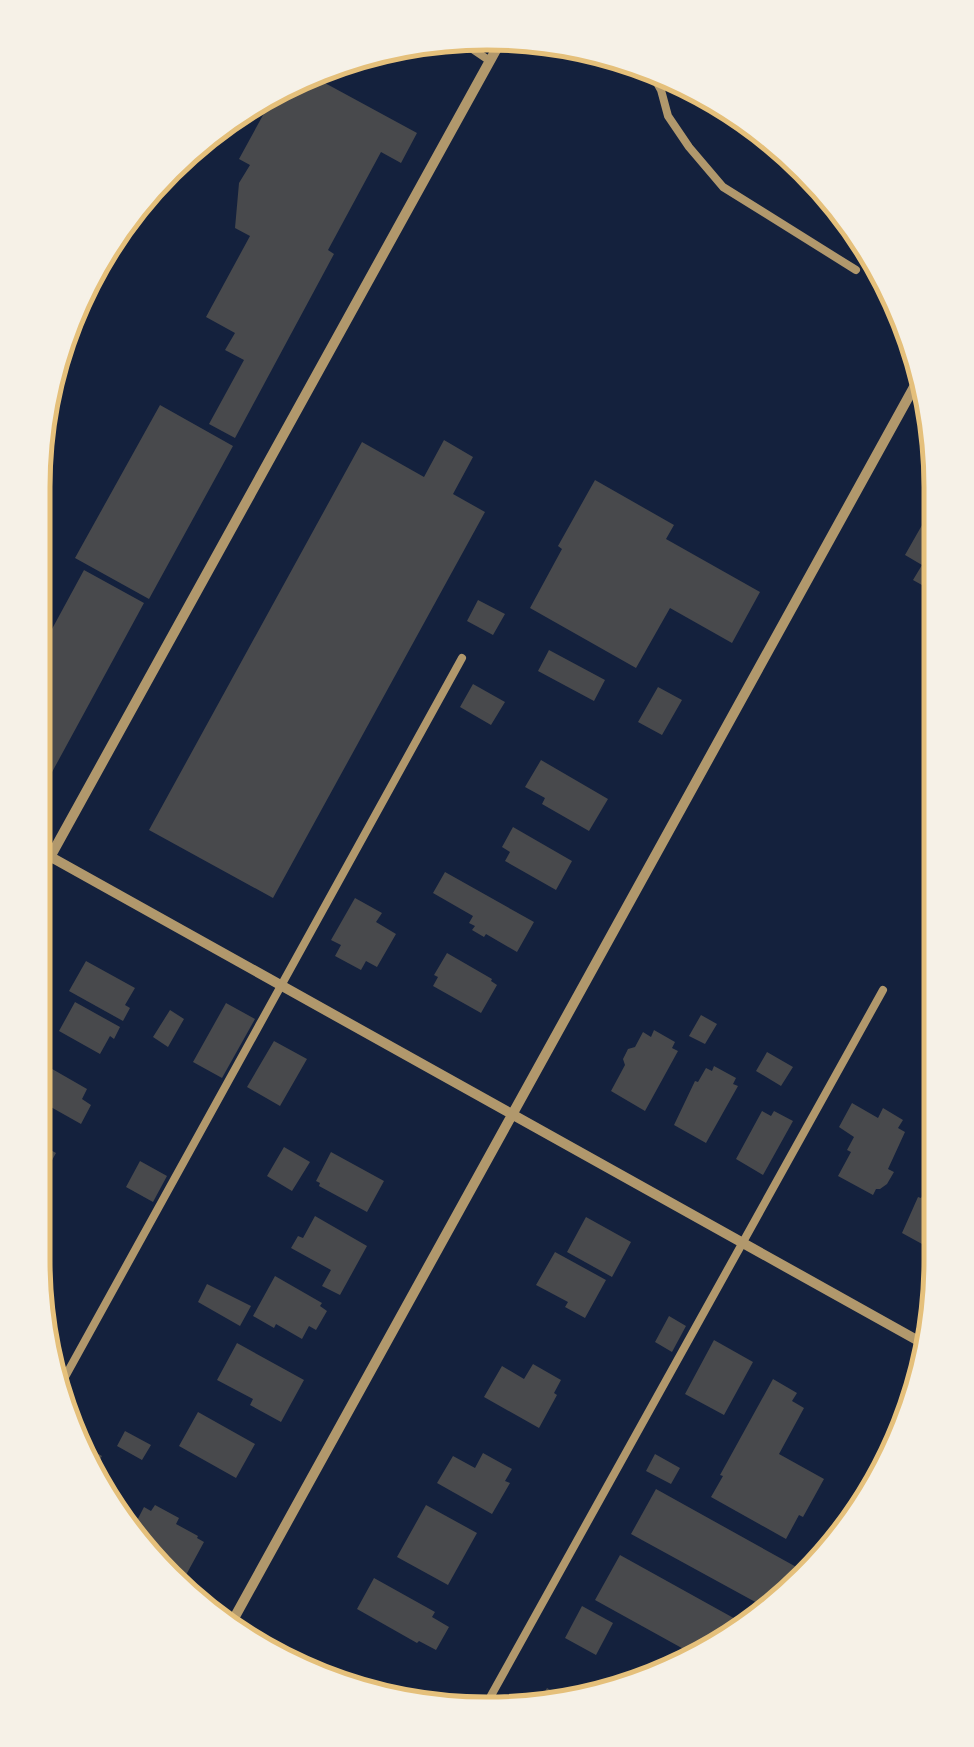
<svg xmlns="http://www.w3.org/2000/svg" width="974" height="1747" font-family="Merriweather,serif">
  <rect width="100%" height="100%" fill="#14213d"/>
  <!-- building -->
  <path fill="#48494c" d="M312,76L417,133L401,163L381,152L328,250L334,254L235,438L209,424L244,360L225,350L235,333L206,317L250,236L235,228L239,183L250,165L239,159L274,95Z
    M682,82L715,94L757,133L678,89Z
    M160,405L233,446L149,599L75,558Z
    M444,440L473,457L453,494L485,512L273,898L149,830L362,442L424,477Z
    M595,480L674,525L666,539L760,592L732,643L670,608L636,668L530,608L562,549L558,546Z
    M938,497V594L913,580L922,565L905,555Z
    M33,541L45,548L33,569Z
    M84,570L144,603L51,774L33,764V664Z
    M478,600L505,614L493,635L467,621Z
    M549,650L605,680L594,701L538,671Z
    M473,684L505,702L491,725L460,707Z
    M658,687L682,700L662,735L638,722Z
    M541,760L608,799L589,831L542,804L545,798L525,787Z
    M513,827L572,861L556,890L505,861L510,852L502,847Z
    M445,872L534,922L517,952L486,934L484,937L472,930L475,926L469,923L473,916L433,893Z
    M355,898L382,913L376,922L396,934L377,967L366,961L361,970L335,956L341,945L331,940Z
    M447,953L492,979L491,981L497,985L481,1013L433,986L438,977L434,975Z
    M86,961L135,988L125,1005L130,1008L123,1021L69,991Z
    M75,1002L120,1027L114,1039L110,1036L100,1054L59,1031Z
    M226,1003L255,1019L222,1078L193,1062Z
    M170,1010L184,1019L168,1047L153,1037Z
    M701,1015L717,1024L705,1044L689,1036Z
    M654,1030L675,1042L672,1048L678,1051L645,1111L611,1091L625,1065L623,1059L628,1049L635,1047L643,1032L651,1037Z
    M274,1041L307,1059L280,1106L247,1087Z
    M767,1052L793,1067L781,1086L756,1071Z
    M33,1058L87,1089L82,1099L91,1105L81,1124L33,1097Z
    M714,1066L736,1078L733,1084L738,1086L706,1143L674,1125L695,1081L698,1082L706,1068L712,1071Z
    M940,1073V1103L927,1095Z
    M852,1103L878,1118L883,1108L903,1120L898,1128L905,1132L888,1169L894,1172L887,1184L880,1189H876L873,1195L838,1176L851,1152L847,1150L854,1137L839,1127Z
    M762,1111L771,1116L774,1111L793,1121L763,1175L736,1159Z
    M33,1140L56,1153L40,1182L33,1178Z
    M284,1147L310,1162L292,1191L267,1176Z
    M331,1152L384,1181L367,1212L319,1186L320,1183L316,1181Z
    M140,1161L167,1176L153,1202L126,1187Z
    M935,1182L940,1185V1237L933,1250L902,1233L918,1197L921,1198L928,1186L931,1188Z
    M315,1216L367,1246L340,1295L322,1286L331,1270L291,1248L298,1236L303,1238Z
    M586,1217L631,1242L612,1277L567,1252Z
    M555,1252L606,1280L585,1318L565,1307L568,1302L536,1285Z
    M275,1276L322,1303L320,1306L327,1311L316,1330L309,1326L302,1339L276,1324L274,1328L253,1316Z
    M207,1284L251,1306L240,1326L198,1302Z
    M669,1316L686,1326L672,1352L655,1342Z
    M714,1340L753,1362L724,1415L685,1394Z
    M237,1343L304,1380L281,1422L250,1405L253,1399L217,1380Z
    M533,1364L561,1380L554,1393L557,1395L539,1428L484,1397L502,1366L524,1379Z
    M773,1379L797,1393L792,1401L804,1408L779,1454L824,1479L803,1517L799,1515L786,1539L711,1497L723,1476L720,1475Z
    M198,1412L255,1444L236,1478L179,1446Z
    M125,1431L151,1445L142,1460L117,1446Z
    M75,1441L102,1456L95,1468L104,1473L98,1484Z
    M483,1453L512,1469L505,1481L510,1483L492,1514L437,1483L453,1456L475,1468Z
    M655,1454L680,1468L671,1484L646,1471Z
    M656,1489L809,1574L786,1602L772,1611L631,1534Z
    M155,1505L179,1518L176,1524L198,1536L197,1538L204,1542L186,1575L156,1560H151L128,1538L144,1507L151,1511Z
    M426,1505L477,1533L448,1585L397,1557Z
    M620,1555L748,1626L698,1657L595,1600Z
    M374,1578L435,1612L432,1617L449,1627L436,1650L419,1641L417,1643L357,1609Z
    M582,1606L613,1623L596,1655L565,1638Z
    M676,1655L689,1662L661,1680Z
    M547,1688L569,1701L531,1710L541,1692L544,1693Z"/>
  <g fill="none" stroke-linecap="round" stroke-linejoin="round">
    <!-- service -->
    <path stroke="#b1986c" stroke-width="8" d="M462,42L490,61
      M651,72L661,90L668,116L689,147L723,187L856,270
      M55,1395L462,658
      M851,1523L894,1442
      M483,1710L883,990"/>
    <!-- minor -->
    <path stroke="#b1986c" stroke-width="10" d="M33,847L924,1344
      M33,888L502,39
      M227,1631L919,378"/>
  </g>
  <!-- crop -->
  <path d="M0 0H974V1747H0ZM487 50H487A437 437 0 0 1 924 487V1260A437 437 0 0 1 487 1697H487A437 437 0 0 1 50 1260V487A437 437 0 0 1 487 50Z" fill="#f6f1e7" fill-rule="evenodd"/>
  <path fill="none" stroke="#e5c07b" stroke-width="5" d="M487 50H487A437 437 0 0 1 924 487V1260A437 437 0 0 1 487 1697H487A437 437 0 0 1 50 1260V487A437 437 0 0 1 487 50Z"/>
</svg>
